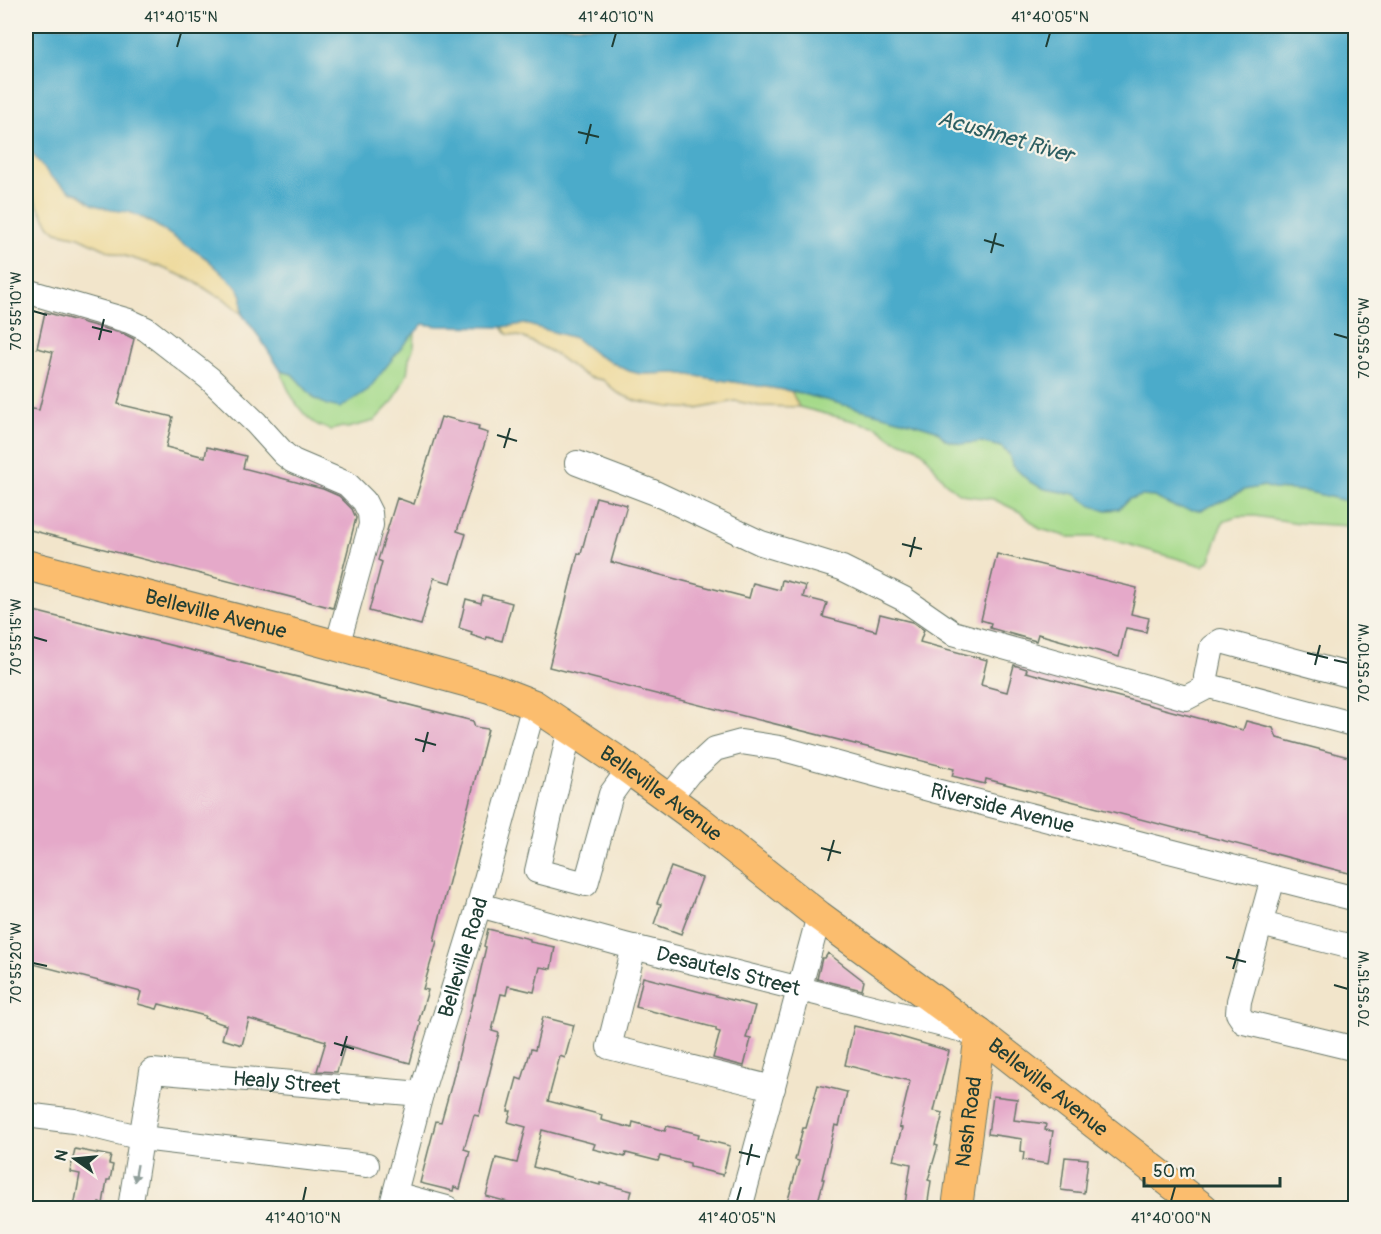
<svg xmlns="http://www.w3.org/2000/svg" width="1381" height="1234" font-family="Pangolin,sans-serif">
  <rect width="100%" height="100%" fill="#f7f3e8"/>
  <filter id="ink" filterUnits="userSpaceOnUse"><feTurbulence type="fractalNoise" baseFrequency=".0167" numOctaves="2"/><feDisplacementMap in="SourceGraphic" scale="12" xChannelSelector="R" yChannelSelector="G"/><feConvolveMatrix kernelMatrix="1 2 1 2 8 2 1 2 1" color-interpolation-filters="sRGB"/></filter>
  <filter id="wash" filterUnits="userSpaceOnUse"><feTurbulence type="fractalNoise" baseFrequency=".008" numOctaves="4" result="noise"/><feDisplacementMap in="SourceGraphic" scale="24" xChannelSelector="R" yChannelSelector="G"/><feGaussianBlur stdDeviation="1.35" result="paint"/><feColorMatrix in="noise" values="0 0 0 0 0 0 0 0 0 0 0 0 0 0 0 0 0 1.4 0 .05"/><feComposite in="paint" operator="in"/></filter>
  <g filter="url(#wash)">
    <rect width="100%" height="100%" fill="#f2e5cb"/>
    <!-- green -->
    <path fill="#a5da8a" stroke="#628c5f" stroke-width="1.5" d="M415,332L414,346L409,359L407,374L394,400L374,421L348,428L342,427L331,430C325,428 318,426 313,422C297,409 287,390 281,371L292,374L315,399L405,343Z
      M791,391L914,423L936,430L946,440L961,444L980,442L1001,447L1045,489L1075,494L1092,506L1107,510L1119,509L1129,499L1142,496L1154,497L1175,507L1202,510L1244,490L1264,486L1273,489L1305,491L1355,503V528L1350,526L1299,523L1255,516H1237L1226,520L1221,526L1210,560L1203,566L1113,540L1093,537H1069L1040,529L1020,512L993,499L968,496L957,492L944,481L925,454L916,447L893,439L877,427L799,407Z"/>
    <!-- sand -->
    <path fill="#eeda9e" stroke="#868c69" stroke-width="1.5" d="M26,140L30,151L72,192C80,194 84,199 92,203C104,210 119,208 132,213C154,221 236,274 242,295C243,301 242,308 242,314L222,297L215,295L192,280L158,266L111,252L79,237L57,232L50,226L26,187Z
      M525,324L575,338L597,355L629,371L641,374L677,373L791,391L799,407L759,406L735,401L697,409L669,407L636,401L618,393L603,380L588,377L578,371L552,352L522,337L507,334L502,327Z"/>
    <!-- water -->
    <path fill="#4babca" stroke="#35747f" stroke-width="1.5" d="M26,26H1355V503L1305,491L1273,489L1264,486L1244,490L1202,510H1190L1175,507L1154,497L1142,496L1129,499L1119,509L1107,510L1092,506L1075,494L1045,489L1030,482L1012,465L1009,454L1001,447L981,442L961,444L946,440L936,430L913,423L791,391L677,373L641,374L629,371L597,355L575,338L525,324L502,327L438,326L423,324L405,343L368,390L340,408L327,405L315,399L292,374L281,371L260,338L242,314V296L238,288L206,258L148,220L129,212L111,210L92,204L80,194L72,192L51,177L30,151L26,140Z"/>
    <g id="blocks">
      <!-- building -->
      <path fill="#e5a9c9" d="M45,312L124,334L134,339L118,404L173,417L166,447L205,457L207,447L246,456L243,468L323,489L339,496L352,509L356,518L333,608L26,529V408L39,410L53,352L37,348Z
        M441,417L444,418L445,417L479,426L478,430L488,433L457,531L466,534L451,583L434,578L421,625L369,611L382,562L378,560L397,498L414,504Z
        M596,497L627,505L611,562L749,598L753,583L780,590L782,580L806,586L803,597L827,603L823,617L876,631L880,614L912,622L924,630L920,642L987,660L981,685L1007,692L1014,665L1027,669L1026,672L1243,730L1246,721L1273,728L1277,738L1356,759V875L986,779L985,784L952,776L954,769L549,667L578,553L581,554Z
        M997,554L1137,588L1131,614L1149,618L1146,632L1126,628L1119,657L1038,634L1036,641L990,628L991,623L981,620Z
        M483,595L512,603L502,641L487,637L486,640L471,635L472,632L459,628L466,599L481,603Z
        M26,609L473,721L475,727L488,729L434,940L437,941L423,989L428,990L419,1020L421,1023L410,1063L345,1045L337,1072L317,1071L326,1041L249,1019L242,1045L222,1039L226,1025L204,1018L205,1016L159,1004L157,1009L138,1004L141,992L26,962Z
        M671,867L702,878L681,934L654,924L661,904L657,903Z
        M488,929L530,939V942L555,947L551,969L540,967L534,992L508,986L506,995L501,994L492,1031L499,1033L491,1063H492L479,1116L474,1115L464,1149L470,1151L460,1189L454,1187L453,1191L420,1183L436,1121L441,1122L451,1086L474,995H475L486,947L484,946Z
        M828,953L864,981L862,990L817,979L822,958H825Z
        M643,977L755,1006L746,1038L751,1039L744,1066L713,1058L720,1032L716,1031V1028L636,1007Z
        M543,1017L574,1025L565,1058L560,1056L548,1101L602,1115L601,1120L632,1128L633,1122L665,1131L667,1126L699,1134L698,1138L730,1146L723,1175L690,1167V1163L660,1156L658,1161L626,1153L625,1157L593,1149L595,1144L542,1130L533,1167L600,1185V1183L632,1191L627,1209H533L486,1196L496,1158L517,1163L526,1127L508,1122L511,1111H508L517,1078L522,1080L531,1049L535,1050Z
        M854,1026L894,1035L949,1051L934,1111L943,1113L935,1145L938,1146L928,1180L931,1181L927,1208L905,1204L911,1164L893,1160L902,1128L899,1127L910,1081L845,1065Z
        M818,1085L847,1092L839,1126L835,1125L822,1179H824L816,1209H804L787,1203L799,1161L795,1160L803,1128H806Z
        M993,1096L1017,1099L1014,1120L1046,1124L1045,1130L1053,1131L1048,1164L1023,1160L1024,1152L1021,1151L1022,1139L988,1134Z
        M75,1149L111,1156L109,1164L113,1165L110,1180H107L103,1204L99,1203L98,1209H85L74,1207L80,1174L70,1172Z
        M1065,1157L1088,1159L1084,1193L1061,1190Z"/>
    </g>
  </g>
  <g filter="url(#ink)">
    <use href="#blocks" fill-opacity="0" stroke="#697869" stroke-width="1.5"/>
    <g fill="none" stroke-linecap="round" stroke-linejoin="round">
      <defs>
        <g id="minor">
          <path d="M26,291L129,321L146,329L209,378L256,423L284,454L293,461L347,484L364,501L370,513L371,525L337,646"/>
          <path d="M577,463L653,492L761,543L842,568L904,599L953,633L1186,698L1209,686"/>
          <path d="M1356,677L1221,641L1212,647L1206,677L1209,686L1356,725"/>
          <path d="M570,729L537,871L586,884L611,794L629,769"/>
          <path id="s1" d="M669,798L689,773L715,749L741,742L780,748L936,791L1356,899"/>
          <path d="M1273,878L1239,1001L1238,1013L1244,1022L1356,1049"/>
          <path id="s2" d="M479,905L625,945L971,1032"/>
          <path d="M1261,924L1356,948"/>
          <path d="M634,947L609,1047L773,1088"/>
          <path d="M26,1115L74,1121L142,1138L367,1165"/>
          <path d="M395,1194L447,1208"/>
          <path id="s3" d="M130,1208L152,1071L421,1094"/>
          <path id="s4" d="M391,1208L421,1094L479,905L534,705"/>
          <path d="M740,1208L819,916"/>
        </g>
        <g id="major">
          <path id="s5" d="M26,565L283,631L374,656L490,688L534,705L616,760L697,819L819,916L980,1034L1203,1208"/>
          <path id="s6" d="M957,1208L980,1034"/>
        </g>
      </defs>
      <!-- minor casing -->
      <use href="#minor" stroke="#697869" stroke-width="26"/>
      <!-- major casing -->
      <use href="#major" stroke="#697869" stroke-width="32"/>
      <!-- minor -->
      <use href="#minor" stroke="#fff" stroke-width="24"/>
      <!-- major -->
      <use href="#major" stroke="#fbbd6e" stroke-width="30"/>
    </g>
    <!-- one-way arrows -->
    <defs><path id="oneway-solid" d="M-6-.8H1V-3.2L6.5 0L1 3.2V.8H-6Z" transform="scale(1.5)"/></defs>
    <use fill="#8f9e9a" href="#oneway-solid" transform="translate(136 1173) rotate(100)"/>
  </g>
  <!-- ticks -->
  <path fill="none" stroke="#1f3d34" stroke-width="2" d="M177,47L181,33M612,47L616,33M1046,47L1050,33M578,132L599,137M586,144L591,124M984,240L1004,246M991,253L996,233M33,311L47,315M92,327L112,332M1334,334L1348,338M99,340L104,319M497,435L517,441M504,448L510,428M902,544L922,549M910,557L915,537M33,637L47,641M1307,653L1328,658M1334,660L1348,663M1315,665L1320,645M415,739L436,745M423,752L428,732M821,848L841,853M828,861L834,840M1226,957L1246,962M33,963L47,966M1233,969L1239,949M1334,985L1348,989M334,1043L354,1049M341,1056L347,1036M739,1152L760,1157M747,1165L752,1144M303,1201L306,1187M737,1201L741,1187M1171,1201L1175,1187"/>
  <g text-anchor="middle" stroke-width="4.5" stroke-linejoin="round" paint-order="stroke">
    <!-- street labels -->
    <g font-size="21" fill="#1f3d34" stroke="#f7f3e8">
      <text dy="7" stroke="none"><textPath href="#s5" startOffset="196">Belleville Avenue</textPath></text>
      <text dy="7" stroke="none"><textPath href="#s5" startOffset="682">Belleville Avenue</textPath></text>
      <text dy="7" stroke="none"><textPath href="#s1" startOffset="364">Riverside Avenue</textPath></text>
      <text dy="7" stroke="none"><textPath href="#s4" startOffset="261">Belleville Road</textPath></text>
      <text dy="7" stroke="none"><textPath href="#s2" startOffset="258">Desautels Street</textPath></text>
      <text dy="7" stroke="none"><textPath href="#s3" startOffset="274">Healy Street</textPath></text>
      <text dy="7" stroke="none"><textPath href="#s5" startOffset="1168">Belleville Avenue</textPath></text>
      <text dy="7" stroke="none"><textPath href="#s6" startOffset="87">Nash Road</textPath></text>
    </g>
    <!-- water labels -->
    <g font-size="22" font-style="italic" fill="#2c5e61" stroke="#f7f3e8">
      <text transform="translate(1006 136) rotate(16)" y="8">Acushnet River</text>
    </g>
  </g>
  <!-- margin -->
  <rect width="1381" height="1234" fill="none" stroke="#f7f3e8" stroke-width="66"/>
  <!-- north arrow -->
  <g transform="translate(75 1159) rotate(285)" stroke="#f7f3e8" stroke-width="4.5" paint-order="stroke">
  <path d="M0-4.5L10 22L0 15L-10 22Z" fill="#1f3d34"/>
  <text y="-9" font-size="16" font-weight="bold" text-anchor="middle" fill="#1f3d34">N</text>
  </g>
  <!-- scale -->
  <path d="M1144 1177v9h136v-9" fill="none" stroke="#1f3d34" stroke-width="3"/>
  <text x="1153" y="1177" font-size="18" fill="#1f3d34" stroke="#f7f3e8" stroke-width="4.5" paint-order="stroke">50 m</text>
  <rect x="33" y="33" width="1315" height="1168" fill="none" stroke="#1f3d34" stroke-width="2"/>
  <g font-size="15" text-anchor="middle" fill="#1f3d34">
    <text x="181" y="22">41°40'15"N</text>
    <text x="616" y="22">41°40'10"N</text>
    <text x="1050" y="22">41°40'05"N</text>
    <text transform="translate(16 311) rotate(-90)" y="5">70°55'10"W</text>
    <text transform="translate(1364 338) rotate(-90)" y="5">70°55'05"W</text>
    <text transform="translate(16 637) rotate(-90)" y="5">70°55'15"W</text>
    <text transform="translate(1364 663) rotate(-90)" y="5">70°55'10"W</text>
    <text transform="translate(16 963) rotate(-90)" y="5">70°55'20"W</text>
    <text transform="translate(1364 989) rotate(-90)" y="5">70°55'15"W</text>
    <text x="303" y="1223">41°40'10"N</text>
    <text x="737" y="1223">41°40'05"N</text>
    <text x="1171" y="1223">41°40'00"N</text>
  </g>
</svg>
